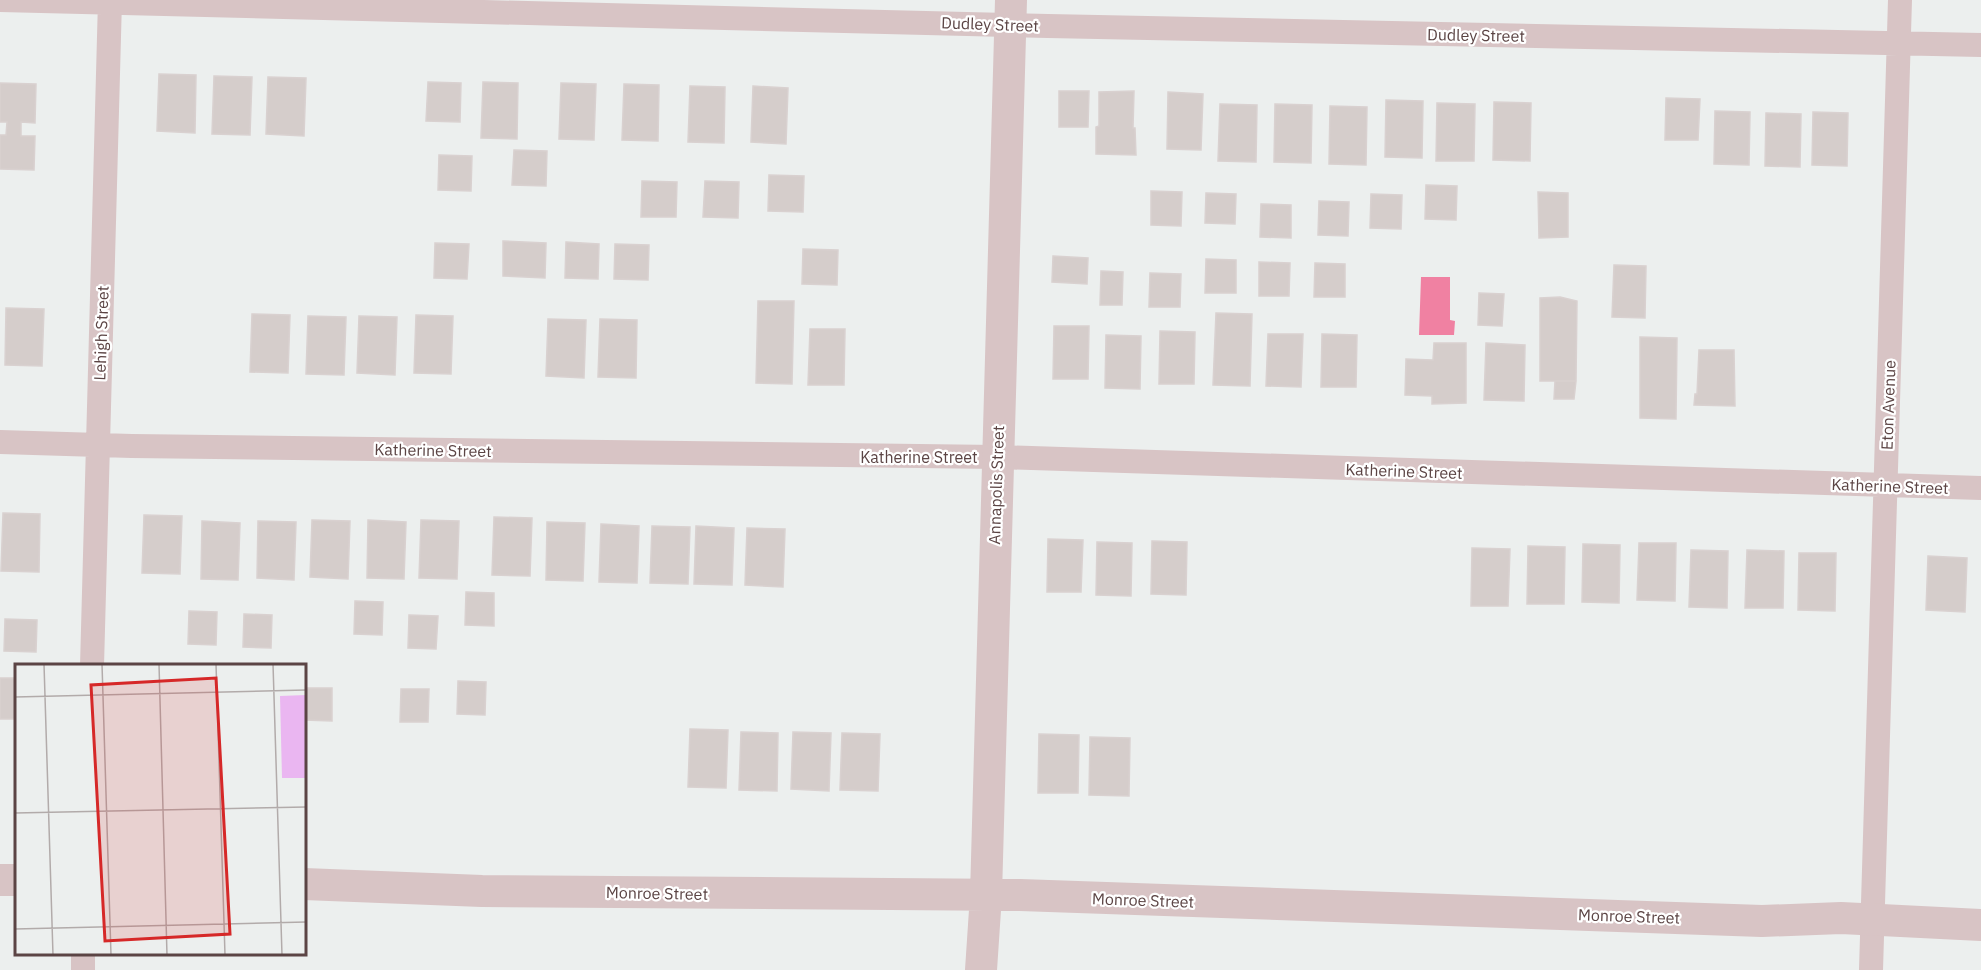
<svg xmlns="http://www.w3.org/2000/svg" width="1981" height="970" font-family="'IBM Plex Sans',sans-serif">
  <rect width="100%" height="100%" fill="#ecefee"/>
  <!-- water -->
  <path fill="#f081a2" d="M1421,277H1450V320L1455,321L1454,335H1419Z"/>
  <!-- building -->
  <path fill="#d5cdcb" stroke="#d9d1d0" stroke-width="1.5" d="M159,74L196,75L195,133L157,131Z
    M214,76L252,77L250,135L212,134Z
    M268,77L306,78L304,136L266,134Z
    M428,82L461,83L460,122L426,121Z
    M483,82L518,83L517,139L481,138Z
    M0,83L36,84L35,123L21,122V136H35L34,170L0,169V135H6L7,122H0Z
    M561,83L596,84L594,140L559,139Z
    M624,84L659,85L658,141L622,140Z
    M690,86L725,87L724,143L688,142Z
    M753,86L788,88L786,144L751,142Z
    M1059,91H1089L1088,127H1059Z
    M1134,91L1133,128H1135L1136,155L1096,154V127L1099,126V92Z
    M1168,92L1203,94L1201,150L1167,149Z
    M1666,98L1700,99L1698,140H1665Z
    M1386,100L1423,101L1422,158L1385,157Z
    M1494,102L1531,103L1530,161L1493,160Z
    M1437,103L1475,104L1474,161H1436Z
    M1220,104L1257,105L1256,162L1218,161Z
    M1275,104L1312,105L1311,163L1274,162Z
    M1330,106L1367,107L1366,165L1329,164Z
    M1715,111L1750,112L1749,165L1714,164Z
    M1813,112L1848,113L1847,166L1812,165Z
    M1766,113L1801,114L1800,167L1765,166Z
    M514,150L547,151L546,186L512,185Z
    M439,155L472,156L471,191L438,190Z
    M769,175L804,176L803,212L768,211Z
    M642,181L677,182L676,217H641Z
    M705,181L739,182L738,218L703,217Z
    M1426,185L1457,186L1456,220L1425,219Z
    M1151,191L1182,192L1181,226L1151,225Z
    M1538,192L1568,193V237L1539,238Z
    M1206,193L1236,194L1235,224L1205,223Z
    M1371,194L1402,195L1401,229L1370,228Z
    M1319,201L1349,202L1348,236L1318,235Z
    M1261,204L1291,205V238L1260,237Z
    M503,241L546,243L545,278L503,276Z
    M566,242L599,244L598,279L565,278Z
    M435,243L469,244L467,279L434,278Z
    M615,244L649,245L648,280L614,279Z
    M803,249L838,250L837,285L802,284Z
    M1053,256L1088,258L1087,284L1052,282Z
    M1206,259L1236,260V293H1205Z
    M1259,262L1290,263L1289,296H1259Z
    M1315,263L1345,264V297H1314Z
    M1614,265L1646,266L1645,318L1612,317Z
    M1101,271L1123,272L1122,305H1100Z
    M1150,273L1181,274L1180,307H1149Z
    M1479,293L1504,294L1502,326L1478,325Z
    M1560,297L1577,301L1576,381H1540V298Z
    M758,301H794L792,384L756,383Z
    M6,308L44,309L42,366L5,365Z
    M1216,313L1252,314L1250,386L1213,385Z
    M252,314L290,315L288,373L250,372Z
    M416,315L453,316L451,374L414,373Z
    M308,316L346,317L344,375L306,374Z
    M359,316L397,317L395,375L357,373Z
    M548,319L586,320L584,378L546,376Z
    M600,319L637,320L636,378L598,377Z
    M1054,326H1089L1088,379H1053Z
    M810,329H845L844,385H808Z
    M1160,331L1195,332L1194,384H1159Z
    M1268,334H1303L1301,387L1266,386Z
    M1322,334L1357,335L1356,387H1321Z
    M1106,335L1141,336L1140,389L1105,388Z
    M1640,337L1677,338L1676,419L1640,418Z
    M1434,343H1466V403L1432,404V396L1405,395L1406,359L1433,360Z
    M1486,343L1525,345L1524,401L1484,400Z
    M1699,350H1734L1735,406L1694,405L1695,394H1697Z
    M1555,381H1576L1574,399H1554Z
    M3,513L40,514L39,572L1,571Z
    M144,515L182,516L180,574L142,573Z
    M494,517L532,518L530,576L492,575Z
    M312,520L350,521L348,579L310,577Z
    M368,520L406,522L404,579L367,578Z
    M421,520L459,521L457,579L419,578Z
    M202,521L240,523L238,580L201,579Z
    M258,521L296,522L294,580L257,578Z
    M547,522L585,523L583,581L546,580Z
    M601,524L639,526L637,583L599,582Z
    M652,526L690,527L688,584L650,583Z
    M696,526L734,528L732,585L694,584Z
    M747,528L785,529L783,587L745,585Z
    M1048,539L1083,540L1081,592H1047Z
    M1152,541L1187,542L1186,595L1151,594Z
    M1097,542L1132,543L1131,596L1096,595Z
    M1639,543H1676L1675,601L1637,600Z
    M1583,544L1620,545L1619,603L1582,602Z
    M1528,546L1565,547L1564,604H1527Z
    M1472,548L1510,549L1508,606H1471Z
    M1691,550L1728,551L1727,608L1689,607Z
    M1747,550L1784,551L1783,608H1745Z
    M1799,553H1836L1835,611L1798,610Z
    M1928,556L1967,558L1965,612L1926,610Z
    M466,592L494,593V626L465,625Z
    M355,601L383,602L382,635L354,634Z
    M189,611L217,612L216,645L188,644Z
    M244,614L272,615L271,648L243,647Z
    M409,615L438,616L436,649L408,648Z
    M5,619L37,620L36,652L4,651Z
    M0,678H16V719H0Z
    M458,681L486,682L485,715L457,714Z
    M304,688H332V721L304,720Z
    M401,689H429L428,722H400Z
    M690,729L728,730L726,788L688,787Z
    M741,732L778,733L777,791L739,790Z
    M793,732L831,733L829,791L791,789Z
    M842,733L880,734L878,791L840,790Z
    M1039,734L1079,735L1078,793H1038Z
    M1090,737L1130,738L1129,796L1089,795Z"/>
  <g fill="none" stroke-linecap="round" stroke-linejoin="round">
    <!-- minor -->
    <path stroke="#d8c4c5" stroke-width="24" d="M0,0L1048,26L1981,45
      M0,442L132,446L997,457L1981,488
      M92,666L110,0
      M83,970V954
      M1871,970L1900,0"/>
    <!-- tertiary -->
    <path stroke="#d8c4c5" stroke-width="32" d="M0,880H16
      M304,884L482,891L1020,895L1762,921L1841,918L1981,925
      M981,970L986,895L1011,0"/>
  </g>
  <g text-anchor="middle" stroke-width="4.5" stroke-linejoin="round" paint-order="stroke">
    <!-- street labels -->
    <g font-size="16" fill="#5b4444" stroke="#fff">
      <text transform="translate(990 24) rotate(2)" y="6">Dudley Street</text>
      <text transform="translate(1476 35) rotate(1)" y="6">Dudley Street</text>
      <text transform="translate(101 333) rotate(-88)" y="6">Lehigh Street</text>
      <text transform="translate(1888 405) rotate(-88)" y="6">Eton Avenue</text>
      <text transform="translate(433 450) rotate(1)" y="6">Katherine Street</text>
      <text x="919" y="463">Katherine Street</text>
      <text transform="translate(1404 471) rotate(2)" y="6">Katherine Street</text>
      <text transform="translate(996 485) rotate(-88)" y="6">Annapolis Street</text>
      <text transform="translate(1890 486) rotate(2)" y="6">Katherine Street</text>
      <text transform="translate(657 893) rotate(1)" y="6">Monroe Street</text>
      <text transform="translate(1143 900) rotate(2)" y="6">Monroe Street</text>
      <text transform="translate(1629 916) rotate(2)" y="6">Monroe Street</text>
    </g>
  </g>
  <!-- overview -->
  <g transform="translate(15 664)">
    <rect width="291" height="291" fill="#ecefee"/>
    <path d="M291,31V114H267L265,32Z" fill="#eab6f1"/>
    <path fill="none" stroke="#b2abaa" stroke-width="1.5" d="M29,0L38,291M87,0L96,291M144,0L152,291M201,0L210,291M258,0L267,291M0,33L291,26M0,149L291,143M0,265L291,258"/>
    <path fill="#d62828" fill-opacity="0.15" stroke="#d62828" stroke-width="3" d="M201,14L215,270L90,277L76,21Z"/>
    <rect width="291" height="291" fill="none" stroke="#5b4444" stroke-width="3"/>
  </g>
</svg>
